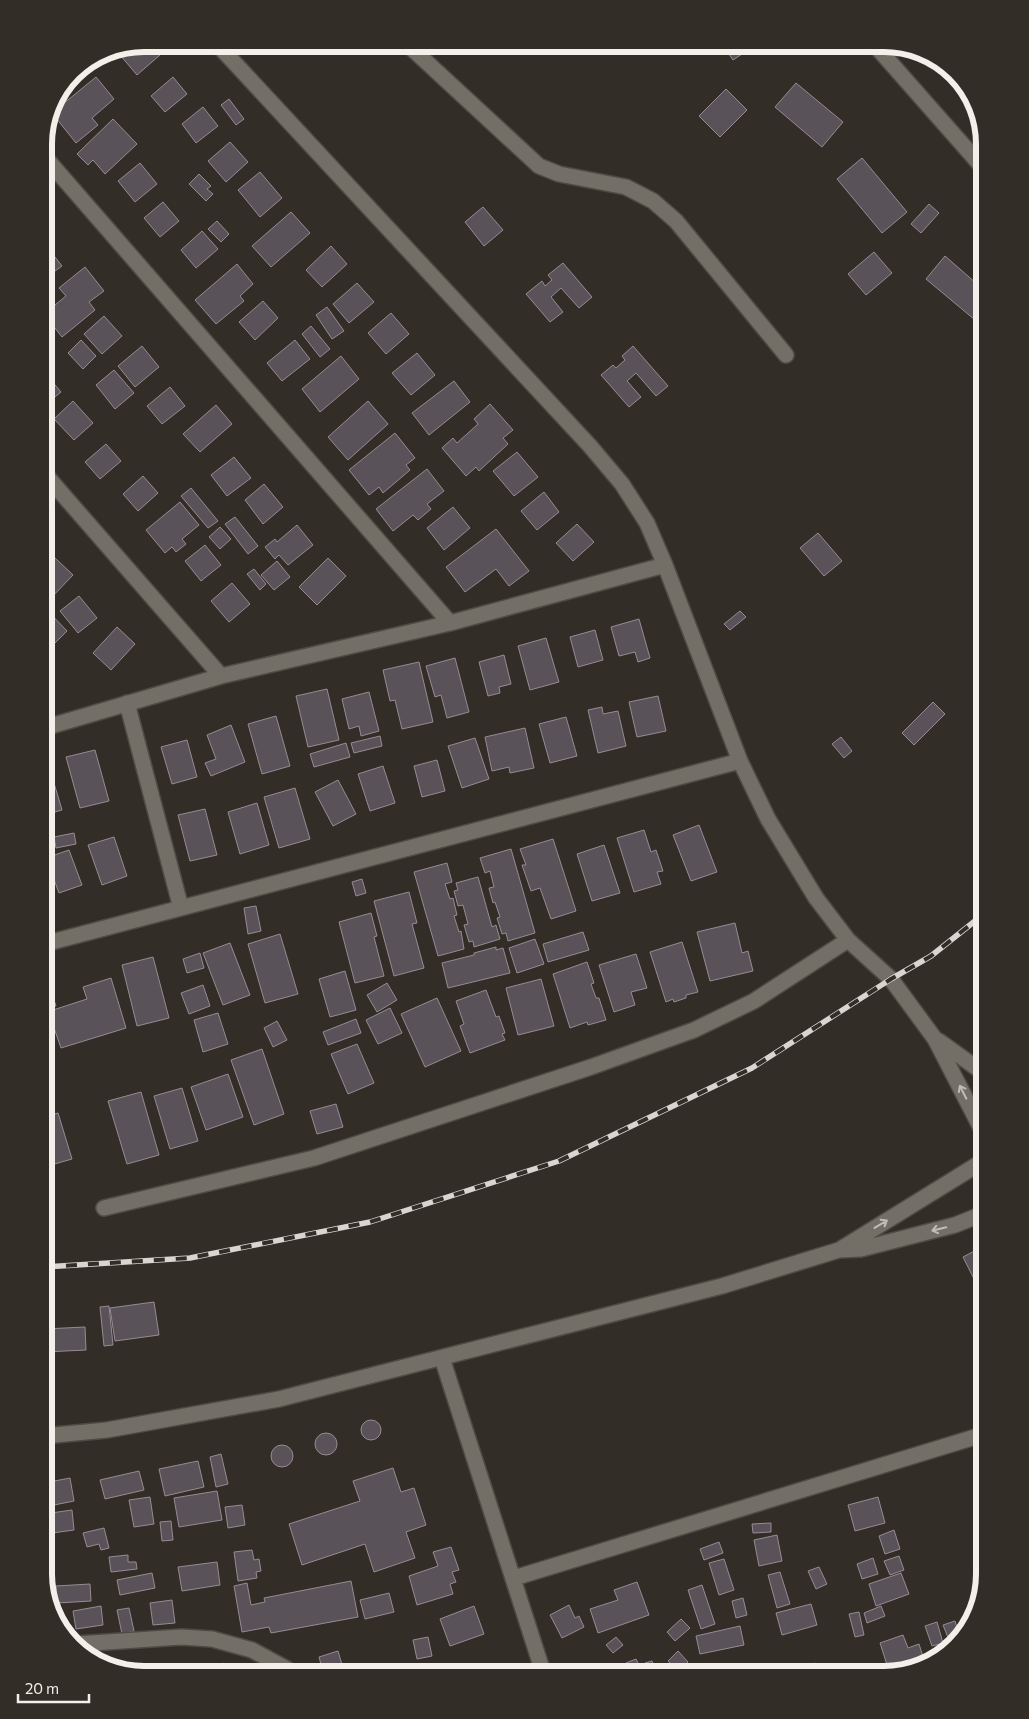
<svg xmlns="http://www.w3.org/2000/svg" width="1029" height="1719" font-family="Commissioner,sans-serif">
  <rect width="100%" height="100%" fill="#322e27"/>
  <!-- building -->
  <path fill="#5a5259" stroke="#958c93" d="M145,44H149L160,55L137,75L120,55L130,47Z
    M722,44H757L733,60Z
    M96,77L114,99L92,118L98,125L76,143L52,113Z
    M173,77L187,94L165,112L151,96Z
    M796,83L843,122L822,147L775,107Z
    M726,89L747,110L720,137L699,116Z
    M229,99L244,119L236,125L221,105Z
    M203,107L218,126L196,143L182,124Z
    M113,119L137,144L105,174L93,160L88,165L77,154Z
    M230,142L248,162L226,182L208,161Z
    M862,158L907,212L882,233L837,179Z
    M140,163L157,184L135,202L118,181Z
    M260,172L282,198L260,217L238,190Z
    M199,174L211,186L207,189L213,194L206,201L189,184Z
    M163,202L179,221L160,237L144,218Z
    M929,204L939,213L921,233L911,224Z
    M483,207L503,230L484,246L465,222Z
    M291,212L310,233L271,267L252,246Z
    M217,221L229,234L221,242L208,229Z
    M202,231L218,249L196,268L181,250Z
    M331,246L347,264L322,287L306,270Z
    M48,248L62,266L44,279V251Z
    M874,252L892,273L866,295L848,274Z
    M945,256L985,291V320L981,325L926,279Z
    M563,263L592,297L579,308L561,288L551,297L563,312L550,322L526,294L542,281L545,286L552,280L548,275Z
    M237,264L253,284L240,296L244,301L216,324L195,300Z
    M85,267L104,291L89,302L95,310L62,337L44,314L66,296L59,288Z
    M357,283L374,302L349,323L333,304Z
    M263,301L278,318L255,340L239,322Z
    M327,307L344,331L332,339L316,315Z
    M391,313L409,334L386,354L368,333Z
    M104,316L122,336L102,354L84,334Z
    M311,326L330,349L320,357L302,334Z
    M81,340L96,356L83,369L68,353Z
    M295,340L310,359L282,381L267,363Z
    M142,346L159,367L135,387L118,366Z
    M633,346L668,386L656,396L636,373L627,381L641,397L629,407L601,375L613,365L616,368L625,360L622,356Z
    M417,353L435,375L411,395L392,373Z
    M341,356L359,379L320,412L302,389Z
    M114,370L134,393L115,409L96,385Z
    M44,372L61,392L44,406Z
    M454,381L470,402L429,435L412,413Z
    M170,387L185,406L162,424L147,406Z
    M73,401L93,423L74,440L54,419Z
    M368,401L388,424L348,460L328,437Z
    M490,404L513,430L503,438L508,444L479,471L476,467L466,476L442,448L453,438L457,443L478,424L474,419Z
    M216,405L232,424L200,452L183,434Z
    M395,433L415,458L406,465L410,470L383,493L379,487L369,495L349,470Z
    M106,444L121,461L100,479L85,462Z
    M517,452L538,477L514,496L493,471Z
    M234,457L251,478L227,496L211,475Z
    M427,469L444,491L427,504L431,509L418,520L413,515L393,531L376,509Z
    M143,476L158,493L138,511L123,494Z
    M264,484L283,507L263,524L245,500Z
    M191,488L218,521L208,528L181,496Z
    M544,492L559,512L537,530L521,511Z
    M180,502L199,525L182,539L186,544L176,552L172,547L165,553L146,530Z
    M44,503L52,511L44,519Z
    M453,507L470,528L444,550L427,528Z
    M235,517L258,546L248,554L225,524Z
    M577,524L594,542L573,561L556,543Z
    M297,525L313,545L288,565L279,555L275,559L265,547L275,539L277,542Z
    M220,527L231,539L220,549L209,537Z
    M496,529L529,571L509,586L496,569L465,592L446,567Z
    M818,533L842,561L824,576L800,548Z
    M205,545L221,565L201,581L185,561Z
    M54,557L73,575L50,599L44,593V568Z
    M328,558L346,576L317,605L299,587Z
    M277,561L290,577L274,590L261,575Z
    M254,569L266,584L260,590L247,574Z
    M232,583L250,604L229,622L211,601Z
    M79,596L97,618L78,633L60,611Z
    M46,609L67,631L55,643L44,632V611Z
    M740,611L746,617L730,630L724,624Z
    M639,619L650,658L638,662L635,652L619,656L611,627Z
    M117,627L135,644L111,670L93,653Z
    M595,630L603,660L578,667L570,637Z
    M546,638L559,682L530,690L518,646Z
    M504,655L511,684L499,687L500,693L488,696L479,662Z
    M455,658L469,712L447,718L441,695L435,697L426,666Z
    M419,662L433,722L402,729L395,700L390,701L383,670Z
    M327,689L339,740L308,747L296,696Z
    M369,692L379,731L361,736L359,726L349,729L342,699Z
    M658,696L666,731L637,737L629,702Z
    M933,702L945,714L914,745L902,733Z
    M602,707L603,714L618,711L626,746L598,753L588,710Z
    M276,716L290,766L262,774L248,724Z
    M566,717L577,756L550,763L539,724Z
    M231,725L245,762L211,776L205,763L216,759L207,735Z
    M525,728L534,768L510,773L509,767L492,771L485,737Z
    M380,736L382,746L354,753L351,743Z
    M841,737L852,751L844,758L832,744Z
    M475,738L489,779L462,788L448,746Z
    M187,740L197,777L172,784L161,747Z
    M346,743L350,757L314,767L310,754Z
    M95,750L109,801L80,808L66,757Z
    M437,760L445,791L422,797L414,766Z
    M383,766L395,803L370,811L358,774Z
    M51,773L62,810L44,815V775Z
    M338,780L356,814L333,826L315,792Z
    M295,788L310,839L279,848L264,797Z
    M257,803L269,845L240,854L228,812Z
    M205,809L217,855L190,861L178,815Z
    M699,825L717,872L691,881L673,835Z
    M644,830L651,852L656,850L663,871L657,872L661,884L634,892L617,838Z
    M74,833L76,844L56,848L54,837Z
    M114,837L127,876L102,885L88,845Z
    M553,839L576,911L551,919L540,888L531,891L522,865H526L520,849Z
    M604,845L620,893L592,901L577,854Z
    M511,849L535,933L508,941L506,933L502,934L497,918L500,917L495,902L493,903L489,888L494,887L490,871L485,873L480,858Z
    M69,850L82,885L59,893L46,858Z
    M447,863L452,882L445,884L450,899L453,898L457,915L454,916L459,932L461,931L464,949L438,956L414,872Z
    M478,877L492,927L496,925L500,939L474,947L473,941L469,942L464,925L468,924L463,905L458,906L454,891L458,890L456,883Z
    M362,879L366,893L356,896L352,882Z
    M409,892L417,923L412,924L424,968L394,976L374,901Z
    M256,906L261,931L248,934L244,908Z
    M371,913L377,936L374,937L384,976L355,983L339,922Z
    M735,923L742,953L748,951L753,971L710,981L697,932Z
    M583,932L589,950L548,962L543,944Z
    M280,934L298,994L265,1003L248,944Z
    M535,939L544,964L517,973L509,948Z
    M682,942L698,992L686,995V998L674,1002L673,999L666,1002L650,952Z
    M230,943L250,995L223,1005L203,953Z
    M496,947V950L503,948L510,973L448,988L442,963L474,955V953Z
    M200,953L204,968L187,973L183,959Z
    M636,954L647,988L631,992L635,1005L614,1012L599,965Z
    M153,957L169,1018L137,1026L122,965Z
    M587,962L594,983L591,984L596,998H599L606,1020L588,1025L587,1022L570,1028L553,974Z
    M345,971L356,1010L330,1017L319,979Z
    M111,978L126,1028L61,1048L53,1025L50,1011L87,999L83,987Z
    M541,979L554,1026L518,1035L506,988Z
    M387,983L397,1000L377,1012L367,995Z
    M203,985L210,1006L189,1014L181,993Z
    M486,990L496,1017L499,1016L505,1033L502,1034L505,1040L470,1053L460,1026L464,1024L456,1001Z
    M52,994L56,1006L45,1010L44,997Z
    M437,998L461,1051L425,1067L401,1014Z
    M390,1008L402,1033L378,1044L366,1020Z
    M218,1013L228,1044L203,1052L194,1020Z
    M356,1019L361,1033L328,1045L323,1032Z
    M277,1021L287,1040L273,1047L264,1028Z
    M357,1044L374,1083L348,1094L331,1054Z
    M262,1049L284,1114L254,1125L231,1060Z
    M48,1059L53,1091L44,1092V1060Z
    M228,1074L243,1117L206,1130L191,1087Z
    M182,1088L198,1141L170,1149L154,1096Z
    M141,1092L159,1155L127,1164L108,1101Z
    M336,1104L343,1127L317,1134L310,1111Z
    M58,1113L72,1159L44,1167V1117Z
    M980,1248L985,1258V1276L975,1281L963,1257Z
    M154,1302L159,1335L115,1341L110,1308Z
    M109,1306L113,1345L104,1346L100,1307Z
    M85,1327L86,1350L44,1352V1329Z
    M361 1430a10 10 0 1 1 20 0a10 10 0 1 1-20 0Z
    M315 1444a11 11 0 1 1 22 0a11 11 0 1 1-22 0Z
    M271 1456a11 11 0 1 1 22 0a11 11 0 1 1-22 0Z
    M221,1454L228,1484L216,1487L210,1457Z
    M198,1461L204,1487L165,1496L159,1469Z
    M393,1468L401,1492L414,1488L426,1525L406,1532L415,1558L374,1572L365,1544L302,1565L289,1524L360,1501L353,1481Z
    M139,1471L144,1490L105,1499L100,1480Z
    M70,1478L74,1501L44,1507V1483Z
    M217,1491L222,1520L179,1527L174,1498Z
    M150,1497L154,1524L134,1527L129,1500Z
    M878,1497L885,1523L855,1531L848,1505Z
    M242,1505L245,1525L228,1528L225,1507Z
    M72,1510L74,1530L45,1534L44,1514Z
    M171,1521L173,1540L162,1541L160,1522Z
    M771,1523V1532L753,1533L752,1524Z
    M104,1528L109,1548L101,1550L99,1544L87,1547L83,1533Z
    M894,1530L900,1549L885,1554L879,1536Z
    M777,1535L782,1561L759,1566L754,1540Z
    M719,1542L723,1553L704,1560L700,1549Z
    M451,1547L459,1570L452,1572L456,1582L450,1584L453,1594L417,1605L409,1576L438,1566L433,1552Z
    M252,1550L254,1560L259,1559L261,1571L256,1572L257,1578L238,1581L234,1552Z
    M128,1555V1562H136L137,1569L111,1572L109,1557Z
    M899,1556L904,1570L890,1575L884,1561Z
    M873,1558L878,1574L862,1579L857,1564Z
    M724,1559L734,1590L719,1595L709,1563Z
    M217,1562L220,1585L182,1591L178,1567Z
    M819,1567L827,1584L816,1589L808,1571Z
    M780,1572L790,1604L777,1608L768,1575Z
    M152,1573L155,1588L120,1595L117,1580Z
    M901,1573L909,1594L876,1606L869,1584Z
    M351,1581L358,1617L271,1633L269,1627L242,1632L234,1586L247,1583L251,1605L265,1602L264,1598Z
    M637,1582L649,1615L598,1633L590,1609L618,1600L614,1590Z
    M90,1584L91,1601L57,1603L56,1586Z
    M702,1585L715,1624L701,1629L688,1590Z
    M389,1593L394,1612L365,1619L360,1600Z
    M743,1598L747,1615L736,1618L732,1601Z
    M172,1600L175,1623L153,1625L150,1603Z
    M811,1604L817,1625L782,1635L776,1613Z
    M569,1605L575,1618L579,1616L584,1627L562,1638L550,1615Z
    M101,1606L103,1625L76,1629L73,1611Z
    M474,1606L484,1634L450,1646L440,1619Z
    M881,1606L885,1616L867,1623L864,1613Z
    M129,1608L134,1631L122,1634L117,1610Z
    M859,1612L864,1635L855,1637L849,1614Z
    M681,1619L690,1628L675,1641L667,1632Z
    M955,1621L960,1637L951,1645L943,1625Z
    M937,1622L943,1643L932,1646L925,1626Z
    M740,1626L744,1645L700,1654L696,1636Z
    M903,1635L908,1648L919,1644L926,1666L890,1674L880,1643Z
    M428,1637L432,1656L417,1659L413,1640Z
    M616,1637L623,1645L613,1653L606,1645Z
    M947,1647V1648L932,1662L929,1653Z
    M338,1651L345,1675H324L319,1657Z
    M678,1651L688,1662L678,1671L668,1661Z
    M636,1659L642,1671L631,1675L626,1663Z
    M652,1661L657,1675H649L645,1663Z
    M223,1663L244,1675H216Z
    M815,1663L819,1675H781Z
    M691,1665L698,1675H678Z"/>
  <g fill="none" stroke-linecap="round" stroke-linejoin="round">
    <defs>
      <path id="minor" d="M217,44L590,446L622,484L647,523L665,565L740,761L768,819L816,898L848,940L891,979L935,1039L985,1136
        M407,44L539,166L559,174L626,187L653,201L676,221L786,355
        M874,44L985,170
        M44,156L450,623
        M44,473L221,676
        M127,703L181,908
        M44,728L221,676L450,623L665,565
        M44,944L740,761
        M939,1041L985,1074
        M104,1208L314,1158L591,1067L694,1030L754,1001L848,940
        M841,1249L985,1160
        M442,1358L544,1675
        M44,1436L107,1430L279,1399L722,1286L839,1250L861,1249L955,1225L985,1213
        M514,1578L985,1434
        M77,1644L181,1637L212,1639L252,1650L287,1669L290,1675"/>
    </defs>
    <!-- minor casing -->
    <use href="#minor" stroke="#4e4a45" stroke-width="18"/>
    <!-- minor -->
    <use href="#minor" stroke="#736f66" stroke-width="15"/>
    <defs>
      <path id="rail" d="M44,1267L190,1258L370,1222L559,1161L752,1068L891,979L931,956L985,913"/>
    </defs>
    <!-- rail casing -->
    <use href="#rail" stroke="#d9d5d0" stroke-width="5.5"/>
    <!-- rail -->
    <use href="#rail" stroke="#322e27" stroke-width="4" stroke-dasharray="11" stroke-linecap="butt"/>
  </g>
  <!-- one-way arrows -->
  <defs><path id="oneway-shaft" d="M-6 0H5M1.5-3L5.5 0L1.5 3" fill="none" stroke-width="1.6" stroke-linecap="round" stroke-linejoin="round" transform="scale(1.25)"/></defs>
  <g stroke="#c0bcb6">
    <use href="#oneway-shaft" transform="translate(963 1092) rotate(-117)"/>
    <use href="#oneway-shaft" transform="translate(881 1224) rotate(-31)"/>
    <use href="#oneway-shaft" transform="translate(939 1229) rotate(166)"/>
  </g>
  <!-- crop -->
  <path d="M0 0H1029V1719H0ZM144 52H884A92 92 0 0 1 976 144V1574A92 92 0 0 1 884 1666H144A92 92 0 0 1 52 1574V144A92 92 0 0 1 144 52Z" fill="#322e27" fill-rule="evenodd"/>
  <path fill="none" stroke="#f3f0eb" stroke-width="6" d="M144 52H884A92 92 0 0 1 976 144V1574A92 92 0 0 1 884 1666H144A92 92 0 0 1 52 1574V144A92 92 0 0 1 144 52Z"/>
  <!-- scale -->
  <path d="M18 1694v8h71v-8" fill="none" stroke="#f3f0eb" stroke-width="2.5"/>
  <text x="25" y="1694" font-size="15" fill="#f3f0eb" stroke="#322e27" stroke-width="4" paint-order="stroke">20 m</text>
</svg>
